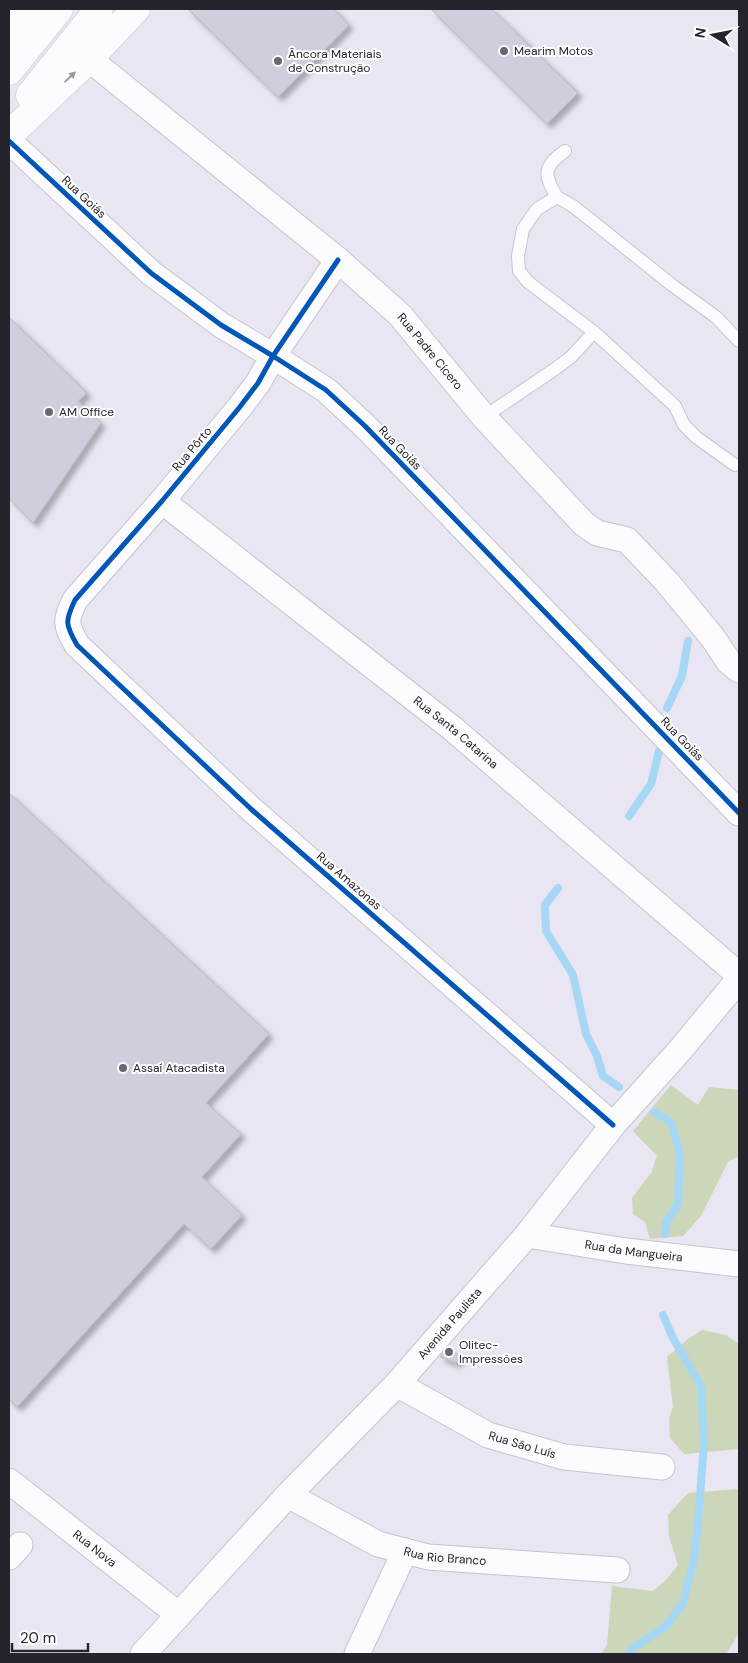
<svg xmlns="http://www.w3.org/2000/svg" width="748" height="1663" font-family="'DM Sans',sans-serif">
  <defs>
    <filter id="shadow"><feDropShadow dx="4.5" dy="4.5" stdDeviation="2.5" flood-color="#0004"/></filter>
  </defs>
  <rect width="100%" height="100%" fill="#e9e5f2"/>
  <!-- green -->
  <path fill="#ccd6b9" d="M671,1085L698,1105L709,1087L739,1090V1156L728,1162L701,1216L683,1236L650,1239L645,1222L633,1214L632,1198L651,1173L657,1156L633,1131Z
    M702,1330L726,1335L739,1344V1449L684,1454L670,1438L669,1419L673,1407L667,1357L688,1339Z
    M739,1489V1633L726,1654H601L607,1645L612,1586L653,1591L666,1580L678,1565L669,1536L668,1515L688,1493Z"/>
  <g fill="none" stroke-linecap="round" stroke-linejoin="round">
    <!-- stream -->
    <path stroke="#a6d8f6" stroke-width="8" d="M667,708L682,676L688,641
      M629,816L651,784L659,751
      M558,888L545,905L546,931L573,975L586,1034L597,1056L603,1076L619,1087
      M654,1112L671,1122L680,1155L678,1204L665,1224V1234
      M629,1654L632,1649L666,1626L683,1603L694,1560L699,1511L704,1442L701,1386L673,1338L663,1315"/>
  </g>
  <!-- building -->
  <path fill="#d0cedd" stroke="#bab8c3" filter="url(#shadow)" d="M188,9H334L349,25L278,97Z
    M431,9H492L578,93L547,124Z
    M9,317L87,393L78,401L101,423L33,523L9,498Z
    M9,793L269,1034L206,1103L241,1134L202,1177L242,1215L211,1249L184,1224L17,1407L9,1399Z
    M446,1348L462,1357L456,1363L440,1357Z"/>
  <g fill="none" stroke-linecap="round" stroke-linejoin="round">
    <defs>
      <path id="service" d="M557,197C544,176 542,167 565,151
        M484,417L555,369L571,357L594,332
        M735,465L696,437L684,425L675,406L594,332L528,282L519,271L518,256L523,229L537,209L557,197L573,206L672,285L716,317L739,341"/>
      <g id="minor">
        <path id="s1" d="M89,59L338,260L400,315L484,417L584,524L597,533L627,540L667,582L713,638L729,662L739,670"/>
        <path d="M9,141L151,273L221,325L273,356L326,390L365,426L739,813"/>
        <path d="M338,260L273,356L258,383L239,408L162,501L75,600C65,621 65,624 77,645L251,809L613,1125"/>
        <path id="s2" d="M162,501L452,728L739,975"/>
        <path id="s3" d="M527,1235L626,1251L739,1264"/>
        <path id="s4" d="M397,1384L488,1435L564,1457L662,1467"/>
        <path id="s5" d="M9,1481L179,1615"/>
        <path id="s6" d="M288,1495L378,1544L428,1557L617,1570"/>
        <path d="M9,1557L20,1545"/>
        <path id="s7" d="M143,1654L288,1495L397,1384L527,1235L613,1125L681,1049L739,979"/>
        <path d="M357,1654L405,1551"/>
      </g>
      <path id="primary" d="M9,38L28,9
        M9,71L59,9
        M30,95L99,9
        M9,135L89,59L136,9"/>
    </defs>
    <!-- service casing -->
    <use href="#service" stroke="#c7c4ce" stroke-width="14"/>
    <!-- minor casing -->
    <use href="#minor" stroke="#c7c4ce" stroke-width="27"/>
    <!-- primary casing -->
    <use href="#primary" stroke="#c7c4ce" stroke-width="29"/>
    <!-- service -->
    <use href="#service" stroke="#fcfbfd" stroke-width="12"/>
    <!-- minor -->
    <use href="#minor" stroke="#fcfbfd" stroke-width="25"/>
    <!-- primary -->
    <use href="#primary" stroke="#fcfbfd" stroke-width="28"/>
    <defs>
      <path id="cycleway" d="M9,141L151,273L221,325L273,356L326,390L365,426L739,813
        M338,260L273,356L258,383L239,408L162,501L75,600C65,621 65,624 77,645L251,809L613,1125"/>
    </defs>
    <!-- cycleway casing -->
    <use href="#cycleway" stroke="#fff" stroke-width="8"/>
    <!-- cycleway -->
    <use href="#cycleway" stroke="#0057b8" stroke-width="5"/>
  </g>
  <!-- one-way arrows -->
  <defs><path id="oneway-solid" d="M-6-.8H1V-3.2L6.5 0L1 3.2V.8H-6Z" transform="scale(1.25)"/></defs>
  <use fill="#9c9a9f" href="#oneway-solid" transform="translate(70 77) rotate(-43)"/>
  <!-- markers -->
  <g fill="#6a6771" stroke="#fff" stroke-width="2">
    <circle cx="504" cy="51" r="5"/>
    <circle cx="278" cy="61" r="5"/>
    <circle cx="49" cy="412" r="5"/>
    <circle cx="123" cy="1068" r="5"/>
    <circle cx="449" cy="1352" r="5"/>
  </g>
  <g text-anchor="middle" stroke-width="4" stroke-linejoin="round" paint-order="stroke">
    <!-- poi labels -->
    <g font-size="12" fill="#26232c" stroke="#fff" text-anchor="start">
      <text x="514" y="55">Mearim Motos</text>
      <text x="288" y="58">Âncora Materiais<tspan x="288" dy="14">de Construção</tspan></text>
      <text x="59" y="416">AM Office</text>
      <text x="133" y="1072">Assaí Atacadista</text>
      <text x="459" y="1349">Olitec-<tspan x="459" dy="14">Impressões</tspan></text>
    </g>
    <!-- street labels -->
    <g font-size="12" fill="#26232c" stroke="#fff">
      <text transform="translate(84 197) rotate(43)" y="4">Rua Goiás</text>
      <text dy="4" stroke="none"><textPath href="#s1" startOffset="450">Rua Padre Cícero</textPath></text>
      <text transform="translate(400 448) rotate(46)" y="4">Rua Goiás</text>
      <text transform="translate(192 449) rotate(-50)" y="4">Rua Pôrto</text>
      <text dy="4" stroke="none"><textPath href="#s2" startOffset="374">Rua Santa Catarina</textPath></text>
      <text transform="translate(682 739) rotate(46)" y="4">Rua Goiás</text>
      <text transform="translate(349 881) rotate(41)" y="4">Rua Amazonas</text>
      <text dy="4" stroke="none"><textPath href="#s3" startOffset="108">Rua da Mangueira</textPath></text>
      <text dy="4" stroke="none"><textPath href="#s7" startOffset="451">Avenida Paulista</textPath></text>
      <text dy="4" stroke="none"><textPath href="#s4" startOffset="140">Rua São Luís</textPath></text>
      <text dy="4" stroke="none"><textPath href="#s5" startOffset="109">Rua Nova</textPath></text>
      <text dy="4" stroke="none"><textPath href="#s6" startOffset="171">Rua Rio Branco</textPath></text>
    </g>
  </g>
  <!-- border -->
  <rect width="748" height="1663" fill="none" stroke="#26232c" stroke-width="20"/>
  <!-- north arrow -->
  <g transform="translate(713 35) rotate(280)" stroke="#ffffff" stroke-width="4" paint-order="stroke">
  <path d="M0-4L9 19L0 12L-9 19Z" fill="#26232c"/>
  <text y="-8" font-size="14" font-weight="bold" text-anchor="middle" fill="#26232c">N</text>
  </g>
  <!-- scale -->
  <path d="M12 1643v8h76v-8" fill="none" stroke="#26232c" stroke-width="2.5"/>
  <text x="20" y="1643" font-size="15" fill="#26232c" stroke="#ffffff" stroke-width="4" paint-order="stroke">20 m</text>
</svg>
